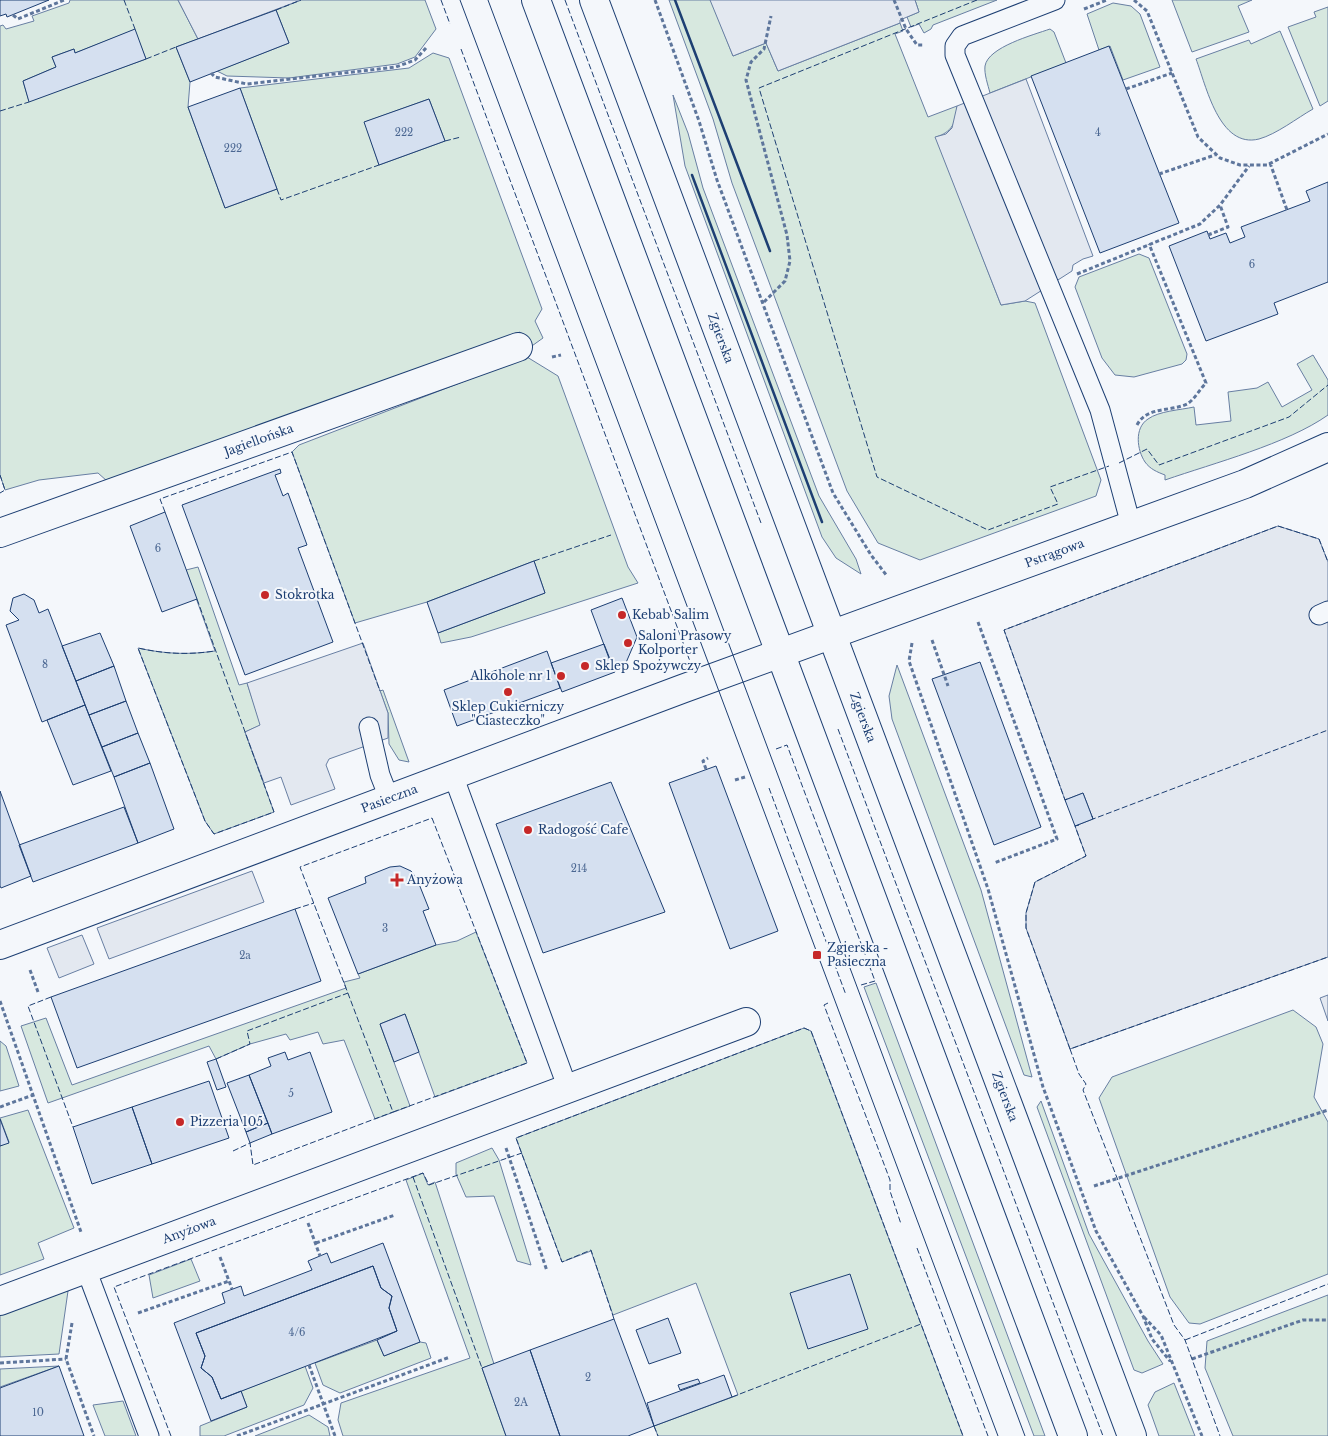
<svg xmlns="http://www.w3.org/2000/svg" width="1328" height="1436" font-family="'Libre Baskerville',serif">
  <rect width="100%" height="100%" fill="#f4f7fb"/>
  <!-- green -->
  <path fill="#d7e8df" stroke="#687fa3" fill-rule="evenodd" d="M70,0H178L198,39L176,47L190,82L188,107L225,208L277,189L240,88L409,68L433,53L449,58L542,309L535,321L543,338L529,348L520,332L281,423L107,481L98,473L39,480L5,490L0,475V26L3,25L6,29L34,21L32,16L69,3ZM134,30L146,59L29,101L23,81L56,67L52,57L74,49L75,53ZM429,99L445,141L379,165L365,122Z
    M301,0H425L436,29L415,57L397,64L289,78L227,76L217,71L289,43L276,10Z
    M669,0H711L733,56L766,43L778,71L900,23L903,31L895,34L928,117L957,106C956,123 952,132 936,137L1001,305L1025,301L1035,303L1101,480L1096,496L920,560L878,543L847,491L732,183L713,119Z
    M915,0H997L933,25L931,29L924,33L919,24L911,27L907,17L919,12Z
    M1172,0H1252L1238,6L1249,32L1192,52Z
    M1113,3L1131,6L1140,14L1160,67L1123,80L1110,46L1099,50L1087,14Z
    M1328,7V101L1320,106L1288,27L1316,17L1314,12Z
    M1050,29L1054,32L1066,63L990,93C988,85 984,74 985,66C988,47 1033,35 1050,29Z
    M1280,31L1313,109C1297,118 1277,134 1259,139C1219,149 1206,85 1196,59L1249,40L1251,44Z
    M673,95L688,133L703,188L819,496L856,559L861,574L836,558L822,537L685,166Z
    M1139,254L1149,258L1187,354L1186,360L1182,364L1134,377L1115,375L1102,358L1075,287L1079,277Z
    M1313,355L1328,380V415C1287,444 1214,463 1165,480V475C1157,472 1150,469 1145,462C1137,450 1134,428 1148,419C1159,411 1180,410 1194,407L1196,425L1231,421L1228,392L1257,388L1268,382L1282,407L1312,390L1297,364Z
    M527,357L558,376L628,567L638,583L471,637L441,643L438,633L545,593L534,561L427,602L355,623L292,452L299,445Z
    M198,567L239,685L247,683L261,725L245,732L274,812L214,834L205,821L138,648C165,654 188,655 215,651L186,570Z
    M897,665L981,890L1032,1077L1024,1075L892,719L889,696Z
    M383,690L409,762L399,760L389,744L388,713L380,691Z
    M476,932L527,1063L435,1097L405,1014L380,1024L410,1106L375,1119L344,1040L323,1044L318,1032L290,1040L286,1034L250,1044L216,1059L209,1046L48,1103L21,1026L46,1018L72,1085L346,988L344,982L360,978L358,974L436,945L457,941Z
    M876,983L1045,1436H1034L864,987Z
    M1293,1010L1316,1027L1323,1044L1314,1097L1328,1122V1274L1200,1324L1189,1323L1170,1297L1099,1098L1112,1077Z
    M804,1028L811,1031L963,1436H658L654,1426L738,1395L696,1283L613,1315L591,1251L562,1262L516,1138Z
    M0,1041L6,1046L19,1086L0,1091Z
    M1041,1101L1089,1234L1148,1341L1163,1364L1142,1373L1134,1370L1037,1107Z
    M28,1110L74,1228L38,1243L44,1259L0,1275V1146L9,1142L0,1118Z
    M492,1148L499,1160L531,1265L517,1261L494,1196L466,1197L456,1174V1163Z
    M423,1173L428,1185L435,1182L494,1364L482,1368L506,1436H343L338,1420L341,1403L470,1358L406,1180Z
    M191,1259L200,1281L153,1298L149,1275Z
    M56,1291H68L59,1354L0,1357V1312Z
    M1328,1295V1436H1233L1205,1368L1207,1341Z
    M377,1340L384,1356L420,1342L426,1343L431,1358L340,1393L323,1385L315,1363Z
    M59,1366L0,1387V1369Z
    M305,1366L313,1388L304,1405L224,1436H200V1426L247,1407L241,1391Z
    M1174,1383L1195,1436H1159L1148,1405L1155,1392Z
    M123,1401L136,1436H105L93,1405Z
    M309,1415L328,1427L330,1436H255Z"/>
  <!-- parking -->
  <path fill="#e3e8f0" stroke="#687fa3" d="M178,0H301L198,39Z
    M710,0H915L919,12L900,20V23L778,71L766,43L733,56Z
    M1026,79L1093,256L1083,259L1073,265L1072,271L1025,301L1001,305L935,137L946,134L952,128L957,106Z
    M1278,526L1319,539L1328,562V957L1070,1049L1026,928V913L1035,882L1086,856L1075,826L1093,819L1083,793L1065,800L1004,630Z
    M363,643L388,713V738L329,759L326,765L335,789L291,805L281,777L264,783L245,732L260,725L247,683Z
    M252,871L264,902L109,959L97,928Z
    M82,935L94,964L59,978L47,948Z
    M1328,995V1021L1320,998Z"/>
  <!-- building -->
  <path fill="#d5e0f0" stroke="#1d3f73" d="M0,0H49L7,17L6,14L0,16Z
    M276,10L289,43L190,82L176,47Z
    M135,29L146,59L29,102L23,81L56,67L52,57L74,49L75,53Z
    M1109,46L1179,223L1100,253L1031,76Z
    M240,88L277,189L225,208L188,107Z
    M429,99L445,141L379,165L364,122Z
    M1328,182V282L1274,303L1278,314L1206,341L1169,246L1207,231L1210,239L1226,233L1230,243L1245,237L1241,227L1310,201L1306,191Z
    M280,469L281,473L275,475L283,496L288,493L307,545L298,548L333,642L245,675L182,505Z
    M165,512L197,599L162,612L130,526Z
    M534,561L545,593L438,633L427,602Z
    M24,594L34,600L39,613L48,609L85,705L42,722L6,625L19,620L10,611L13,598Z
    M622,598L637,637L625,665L613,669L591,610Z
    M100,633L114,666L76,681L62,646Z
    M604,644L615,672L562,692L551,663Z
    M547,651L560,688L457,726L444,690Z
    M980,662L1041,827L994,845L932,679Z
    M114,666L126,701L89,715L76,681Z
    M126,701L138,733L102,747L89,715Z
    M85,705L111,771L73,785L47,720Z
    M138,733L150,763L114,777L102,747Z
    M150,763L174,829L138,843L114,777Z
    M716,766L778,931L730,949L669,783Z
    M611,782L665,912L543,953L496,824Z
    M0,791L31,876L1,888L0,886Z
    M1083,793L1093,819L1075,826L1065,800Z
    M124,807L138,843L33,882L19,845Z
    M400,866L411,871L417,879L429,909L423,911L436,945L358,974L328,898L366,883L365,877L390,867Z
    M295,909L321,981L77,1068L51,997Z
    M405,1014L419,1052L394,1062L380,1024Z
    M285,1052L288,1060L310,1052L332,1112L272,1134L249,1075L271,1066L268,1058Z
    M216,1059L226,1087L217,1090L207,1062Z
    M249,1075L268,1123L246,1132L227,1083Z
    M209,1081L229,1138L152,1164L132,1107Z
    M132,1107L152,1164L92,1184L73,1127Z
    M0,1119L9,1143L0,1146Z
    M268,1123L272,1134L250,1143L246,1132Z
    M383,1243L420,1342L384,1356L377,1340L397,1331L389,1308L392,1296L381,1288L373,1266L196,1333L205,1356L201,1368L212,1377L221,1399L241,1391L247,1407L211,1421L174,1323L225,1303L222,1293L241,1286L244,1296L312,1270L308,1261L327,1253L331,1263Z
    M373,1266L381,1288L392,1296L389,1308L397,1331L221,1399L212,1377L201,1368L205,1356L196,1333Z
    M850,1274L868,1329L808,1349L790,1293Z
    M668,1318L681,1353L649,1364L636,1330Z
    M614,1319L654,1426L628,1436H560L530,1350Z
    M530,1350L560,1436H506L482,1368Z
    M59,1366L84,1436H0V1388Z
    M724,1375L732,1397L654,1426L647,1403Z
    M698,1379L700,1383L680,1390L678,1385Z"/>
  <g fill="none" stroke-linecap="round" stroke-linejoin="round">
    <defs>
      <path id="service" d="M1055,0L962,36L955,46V55L1100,410L1131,525
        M1319,615L1328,611
        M369,727L380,775L389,798
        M453,775L568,1089
        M86,1269L149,1436"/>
      <g id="minor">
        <path id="s1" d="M0,533L518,347"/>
        <path id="s2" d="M0,945L682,689L1245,484L1328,447"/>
        <path id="s3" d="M0,1301L746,1022"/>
      </g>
      <g id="primary">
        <path d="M536,0L1073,1436"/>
        <path id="s4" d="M594,0L1132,1436"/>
      </g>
    </defs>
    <!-- service casing -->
    <use href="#service" stroke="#1d3f73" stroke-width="21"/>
    <!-- minor casing -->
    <use href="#minor" stroke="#1d3f73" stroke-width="30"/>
    <!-- primary casing -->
    <use href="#primary" stroke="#1d3f73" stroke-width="30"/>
    <!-- path -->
    <path stroke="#5e769c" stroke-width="3" stroke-dasharray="4 2.5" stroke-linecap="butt" d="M655,0L699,121L717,180L833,493L871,555L887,576
      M894,0L906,29L917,45H924
      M1134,0L1147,11L1198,137L1220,158L1240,165H1267L1328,134
      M1084,9L1107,0
      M13,15L18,19L64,0
      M211,73L215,77L247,84L396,67L415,60L426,48
      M1126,89L1172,73
      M1270,163L1287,210
      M1159,174L1215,155
      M1208,235L1228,227L1220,205
      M1077,274L1200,224L1220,205L1249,166
      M764,302L785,281L790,261L787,235L746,80L751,62L764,49L771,16
      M552,357L561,355
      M1137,425C1147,406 1170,412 1187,404C1194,400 1200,389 1206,383L1149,244
      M978,622L1057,839L994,863
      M932,640L948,686
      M912,643L909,661L988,889L1043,1087L1096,1231L1143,1316L1152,1339L1170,1361
      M706,769L703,761L708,758
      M735,780L745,777
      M30,970L38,992
      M0,1001L81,1232
      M0,1107L33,1095
      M506,1148L547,1271
      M1094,1186L1328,1110
      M308,1223L320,1256
      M316,1243L395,1215
      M220,1257L232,1289
      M138,1313L229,1281
      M1144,1317L1161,1335L1202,1436
      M72,1323L66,1359L94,1436
      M1192,1359L1303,1320H1328
      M0,1363L66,1359
      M309,1365L335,1436
      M237,1436L450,1357"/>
    <!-- service -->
    <use href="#service" stroke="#f4f7fb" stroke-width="19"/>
    <!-- minor -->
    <use href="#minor" stroke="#f4f7fb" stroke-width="28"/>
    <!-- primary -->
    <use href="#primary" stroke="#f4f7fb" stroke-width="28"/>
    <!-- tram -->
    <path stroke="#1d3f73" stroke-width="1" d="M460,0L998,1436
      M488,0L1025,1436"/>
    <!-- fence -->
    <path stroke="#1d3f73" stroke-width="1" stroke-dasharray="6 2.5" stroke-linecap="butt" d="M124,0L135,29
      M441,0L450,24
      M565,0L761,523
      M977,0L759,88L877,477L988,530L1058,504L1050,487L1109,466
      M276,10L301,0
      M461,49L691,664
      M146,59L176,47
      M0,111L29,102
      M445,141L461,137
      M277,189L281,200L379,165
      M1119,463L1147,449L1159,465L1289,417L1328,385
      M0,475L5,490L0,493
      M165,512L160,499L292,452L380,691
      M534,561L611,535
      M197,599L274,812L214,834L205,821L138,648C165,654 188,655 215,651
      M838,729L1103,1436
      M776,749L787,745L875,981L861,985
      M769,788L846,995
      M1067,799L1065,800L1004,630L1278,526L1319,539L1328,562
      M1092,816L1093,819L1328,730
      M432,818L527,1063L393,1112L300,867Z
      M1079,825L1075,826L1086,856L1035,882L1026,913V928L1070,1049L1328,957
      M295,909L314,903
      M51,997L28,1006L73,1127
      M828,1003L824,1005L890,1180V1191L901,1224
      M1070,1049L1079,1074L1086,1084L1083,1090L1174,1325L1185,1340L1220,1436
      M216,1059L250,1044L247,1031L348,993
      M233,1151L250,1143L253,1165L393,1112
      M413,1177L482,1368
      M917,1248L988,1436
      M614,1319L591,1250L562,1262L516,1138L804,1028L811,1031L963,1436
      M1185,1340L1328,1284
      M732,1397L921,1324
      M654,1426L658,1436
      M171,1436L114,1287L423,1173L429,1185L522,1153"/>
    <!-- wall -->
    <path stroke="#1d3f73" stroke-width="2.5" d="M675,0L770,251
      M692,175L822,522"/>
  </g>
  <!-- markers -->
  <g fill="#c62828" stroke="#f4f7fb" stroke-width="2">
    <circle cx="265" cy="595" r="5"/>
    <circle cx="622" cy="615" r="5"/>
    <circle cx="628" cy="643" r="5"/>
    <circle cx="585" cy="666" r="5"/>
    <circle cx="561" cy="676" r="5"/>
    <circle cx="508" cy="692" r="5"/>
    <circle cx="528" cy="830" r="5"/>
    <path d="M394.5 872.5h5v5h5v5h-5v5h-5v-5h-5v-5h5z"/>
    <rect x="812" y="950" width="10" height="10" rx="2.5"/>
    <circle cx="180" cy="1122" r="5"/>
  </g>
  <g text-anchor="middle" stroke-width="4" stroke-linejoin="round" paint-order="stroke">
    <!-- number labels -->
    <g font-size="10" fill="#4b6792">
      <text x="404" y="136">222</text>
      <text x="1098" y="136">4</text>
      <text x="233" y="152">222</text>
      <text x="1252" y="268">6</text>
      <text x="158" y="552">6</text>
      <text x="45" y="668">8</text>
      <text x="579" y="872">214</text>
      <text x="385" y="932">3</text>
      <text x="245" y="959">2a</text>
      <text x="291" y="1097">5</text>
      <text x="297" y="1336">4/6</text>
      <text x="588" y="1381">2</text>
      <text x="521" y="1406">2A</text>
      <text x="38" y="1416">10</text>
    </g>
    <!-- street labels -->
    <g font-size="12" fill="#1d3f73" stroke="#f4f7fb">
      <text dy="4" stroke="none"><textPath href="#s4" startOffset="361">Zgierska</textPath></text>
      <text dy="4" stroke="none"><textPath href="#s1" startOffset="275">Jagiellońska</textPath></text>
      <text dy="4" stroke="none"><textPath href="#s2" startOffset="1125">Pstrągowa</textPath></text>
      <text dy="4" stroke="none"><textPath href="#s4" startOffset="766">Zgierska</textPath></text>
      <text dy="4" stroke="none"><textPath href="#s2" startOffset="416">Pasieczna</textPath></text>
      <text dy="4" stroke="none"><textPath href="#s4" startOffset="1171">Zgierska</textPath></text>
      <text dy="4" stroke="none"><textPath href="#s3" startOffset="202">Anyżowa</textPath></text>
    </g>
    <!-- poi labels -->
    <g font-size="12" fill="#1d3f73" stroke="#f4f7fb" text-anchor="start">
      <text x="275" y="599">Stokrotka</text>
      <text x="632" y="619">Kebab Salim</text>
      <text x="638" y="640">Saloni Prasowy<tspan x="638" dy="14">Kolporter</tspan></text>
      <text x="595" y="670">Sklep Spożywczy</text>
      <text x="551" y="680" text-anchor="end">Alkohole nr 1</text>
      <text x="508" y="711" text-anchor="middle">Sklep Cukierniczy<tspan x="508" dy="14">"Ciasteczko"</tspan></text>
      <text x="538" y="834">Radogość Cafe</text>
      <text x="407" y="884">Anyżowa</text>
      <text x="827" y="952">Zgierska -<tspan x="827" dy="14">Pasieczna</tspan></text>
      <text x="190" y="1126">Pizzeria 105</text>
    </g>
  </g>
</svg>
